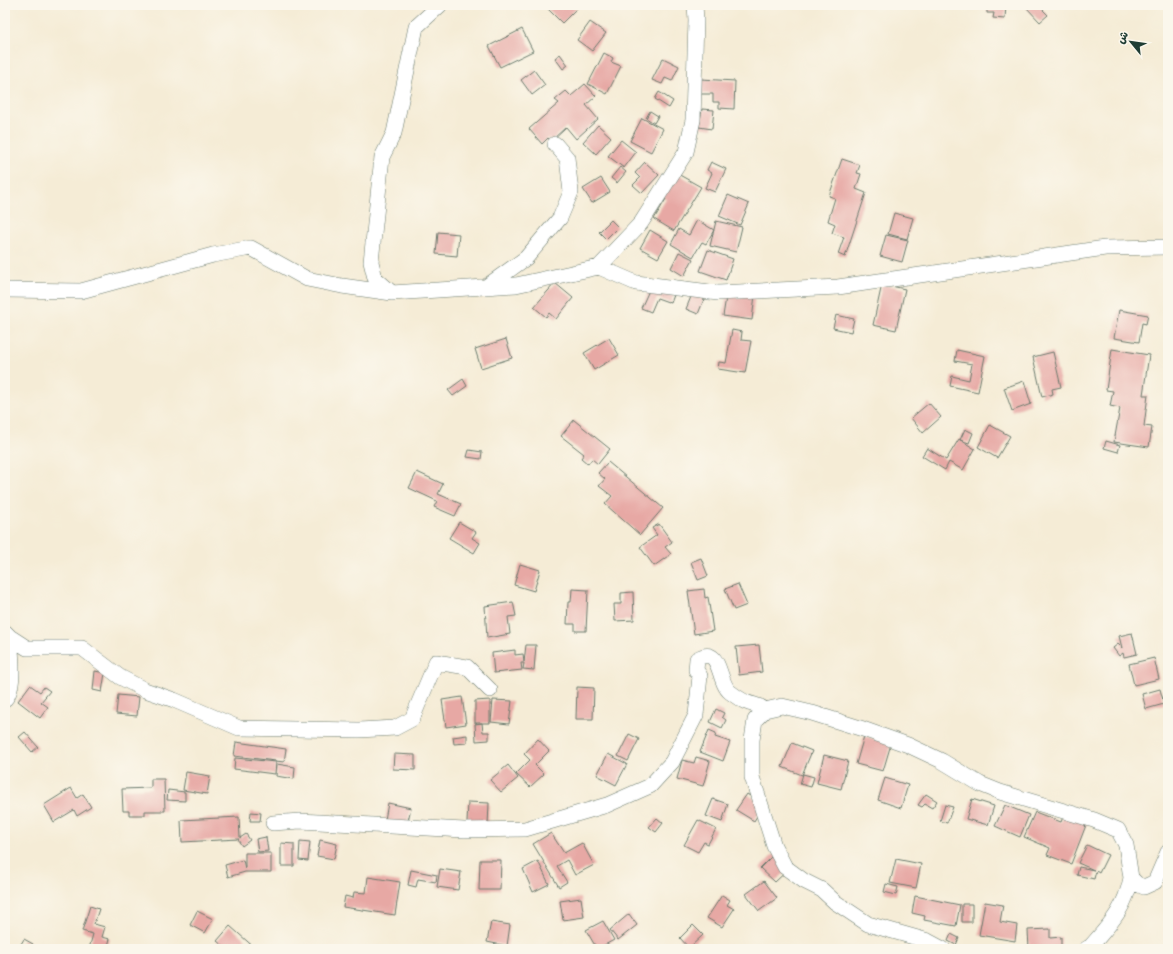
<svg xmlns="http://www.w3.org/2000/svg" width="1173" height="954" font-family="Mynerve,'Playpen Sans Arabic',sans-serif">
  <rect width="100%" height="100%" fill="#fbf7ec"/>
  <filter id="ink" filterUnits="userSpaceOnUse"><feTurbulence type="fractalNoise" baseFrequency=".025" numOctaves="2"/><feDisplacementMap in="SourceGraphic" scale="8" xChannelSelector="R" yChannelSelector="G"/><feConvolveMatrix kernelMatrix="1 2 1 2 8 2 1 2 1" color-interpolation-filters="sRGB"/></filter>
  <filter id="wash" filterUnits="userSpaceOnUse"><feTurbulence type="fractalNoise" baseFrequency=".012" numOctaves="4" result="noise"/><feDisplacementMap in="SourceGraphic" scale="16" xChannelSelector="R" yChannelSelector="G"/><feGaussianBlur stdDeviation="0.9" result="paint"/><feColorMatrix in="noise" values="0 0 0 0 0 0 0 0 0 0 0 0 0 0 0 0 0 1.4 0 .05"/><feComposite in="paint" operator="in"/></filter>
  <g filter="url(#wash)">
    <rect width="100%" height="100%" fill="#f5ecd6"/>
    <g id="blocks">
      <!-- building -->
      <path fill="#e7a8a4" d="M551,5H578L579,6L562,23L547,8Z
        M987,5H1006L1005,19L993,18L994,13H987Z
        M1027,5H1038L1048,15L1040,22L1026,7Z
        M590,22L606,33L592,51L577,40Z
        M522,29L533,51L500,67L489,46Z
        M604,53L613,58L611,62L621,66L607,94L588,84Z
        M560,54L568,65L563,69L555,58Z
        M663,58L679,66L672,81L665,78L662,84L652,80Z
        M534,70L545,85L532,95L521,80Z
        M701,79L735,81L734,109L719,108V102H713V94H700Z
        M585,84L596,96L586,105L598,119L576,139L566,127L551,141L548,138L542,144L529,129L559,103L555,100L566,91L571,96Z
        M659,92L673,101L669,108L655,99Z
        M702,109L714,110L712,129L699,127Z
        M650,111L658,116L654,123L646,118Z
        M642,118L663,129L651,152L630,141Z
        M598,125L611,137L596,154L583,142Z
        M621,140L636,152L624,168L608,156Z
        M842,159L860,165L857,173L861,174L856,189L866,193L845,257L838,254L844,237L832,233L835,224L828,221L835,198L829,196Z
        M645,162L659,175L642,193L633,185L640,178L635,173Z
        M711,162L726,169L715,192L705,188L712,173L707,170Z
        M620,167L626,172L617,183L611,178Z
        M676,173L701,187L674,231L654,219L666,199L661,197Z
        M601,178L610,192L592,203L583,189Z
        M728,195L749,204L740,225L719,216Z
        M894,213L913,218L907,239L888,234Z
        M611,220L618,227L606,239L599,232Z
        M697,220L714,230L706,244L702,242L693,257L671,244L679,229L689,235Z
        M716,221L742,227L736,252L710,246Z
        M650,230L668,241L658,258L640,248Z
        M438,232L459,234L457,256L436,254Z
        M886,235L908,240L902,262L880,256Z
        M708,250L733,259L726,280L700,271Z
        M679,252L693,259L684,276L671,268Z
        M555,283L573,298L556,319L549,313L546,317L534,307Z
        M882,284L905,289L896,330L873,325Z
        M651,286L674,295L671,303L657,298L651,312L641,308Z
        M695,287L707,292L698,314L686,309Z
        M727,291L755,295L752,320L723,316Z
        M1119,310L1148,315L1146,324L1142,323L1139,342L1114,338Z
        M836,315L854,319L851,332L833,328Z
        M732,330L742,332L741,340L751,341L745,373L718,369L719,362L726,363Z
        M609,338L619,355L594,370L584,353Z
        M506,339L512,358L481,368L475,349Z
        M1112,349L1149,355L1143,395H1148L1144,426L1152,427L1149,447L1114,442L1120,408L1110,406L1113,391L1106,390Z
        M957,350L985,356L978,392L950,386L952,376L969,380L972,364L955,361Z
        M1053,352L1061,387L1052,389L1053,394L1042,397L1033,357Z
        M463,379L467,386L453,396L448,390Z
        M1024,381L1031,404L1012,411L1004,388Z
        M929,403L941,417L923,433L911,418Z
        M574,420L610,449L598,464L592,459L588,464L581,458L584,454L561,436Z
        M990,425L1010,436L997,458L978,447Z
        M965,429L973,433L969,443L960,440Z
        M959,439L975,449L963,470L949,462L945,470L922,456L927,448L946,460Z
        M1106,441L1120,445L1118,452L1104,448Z
        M469,450L482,452L481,459L467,457Z
        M608,462L663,508L640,535L605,504L612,496L599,486L605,479L598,473Z
        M417,472L443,484L438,494L461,504L455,516L434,507L437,501L409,488Z
        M459,522L476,532L472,538L480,543L474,553L449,538Z
        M659,524L672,542L665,547L671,554L654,566L640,547L657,535L652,528Z
        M701,558L708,576L698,580L691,562Z
        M520,564L540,570L534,591L514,585Z
        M738,584L747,605L734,610L725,589Z
        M572,589L588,590L586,631H575V624H567L568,602H571Z
        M704,589L705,598L708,597L713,631L694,634L688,591Z
        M633,592L634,620L615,621L614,604H621V593Z
        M513,602L516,616L508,617L510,634L487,638L485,606Z
        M1132,633L1137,654L1124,657L1123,653L1119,656L1113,648L1118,644L1122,648L1119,636Z
        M526,645H536L534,670L523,669L524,663H521L522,670L494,673L492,653L515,650V655L523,654L524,662Z
        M759,645L762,672L739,675L736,647Z
        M1154,658L1159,679L1134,685L1129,664Z
        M95,671L105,673L102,692L93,690Z
        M30,685L40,692L44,687L50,691L41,702L48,707L40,718L18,701Z
        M577,687L594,688L593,719H576Z
        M1160,689L1164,704L1146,709L1142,694Z
        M118,695L139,697L137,716L116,714Z
        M462,697L466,724L446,727L442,700Z
        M490,700V723H475V701Z
        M493,700L512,701L509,724L491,722Z
        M716,709L724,713L722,717L726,720L722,728L710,722Z
        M482,723L483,732H489V740L476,741L475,724Z
        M709,730L716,733L715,737L730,742L723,761L700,752Z
        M25,732L38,747L32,752L19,737Z
        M629,734L639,739L628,761L618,756Z
        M467,735V743L454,744L453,737Z
        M864,736L891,744L883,771L856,764Z
        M538,739L549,751L535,765L544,774L530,787L516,774L530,760L524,754Z
        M236,742L286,749L284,762L234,756Z
        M792,743L812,751L802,775L782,767Z
        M394,754L415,755V770L393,769Z
        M608,754L627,764L616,785L597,775Z
        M824,755L848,761L841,789L817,783Z
        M696,757L710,761L703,786L677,779L682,760L694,763Z
        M235,758L276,762L275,774L234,769Z
        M277,764L295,767L294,779L276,776Z
        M508,765L518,778L501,792L490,780Z
        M186,772L210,776L207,794L183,790Z
        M803,774L814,777L811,787L800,784Z
        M885,778L908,785L901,808L878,800Z
        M151,779H164L165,811H145V815H129V811H123L122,789L151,788Z
        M71,788L77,798L83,794L91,807L77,816L74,810L54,822L44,805Z
        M168,790L185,792V801L167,800Z
        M747,794L764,805L754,821L736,810Z
        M926,794L937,801L932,808L925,804L922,807L918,805Z
        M713,799L728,804L722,822L706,816Z
        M972,799L994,806L988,825L966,819Z
        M468,802L489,803L488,825L467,823Z
        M388,803L411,808L407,825L385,820Z
        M945,805L953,807L947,823L940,821Z
        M1005,805L1029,815L1020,837L995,826Z
        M251,812L261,813L260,821H250Z
        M1035,812L1061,822L1065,812L1088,820L1071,864L1047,855L1050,848L1024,837Z
        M239,817L240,838L246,834L250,840L242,846L238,840L239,839L182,842L181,820Z
        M657,818L663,823L656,832L649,827Z
        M698,820L716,829L708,844L704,842L698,852L684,845Z
        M551,833L564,853L582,843L594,865L575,875L567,860L557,866L567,882L559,887L533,844Z
        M266,837L268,851L258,852L256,839Z
        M320,840L337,844L334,859L317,856Z
        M300,841L310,842L308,861L299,860Z
        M281,843L294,844V866H281Z
        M1087,845L1108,855L1099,873L1096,871L1094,879L1077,875L1079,867L1094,870L1078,863Z
        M776,852L791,867L775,882L760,868Z
        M245,853H271V872H245L228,877L225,865L243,860L245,869Z
        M896,859L921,864L916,888L890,883Z
        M480,860H501L500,890H479Z
        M538,861L549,884L533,892L523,869Z
        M440,869L461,872L458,890L437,887Z
        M411,870L437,875L436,882L418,879L416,887L408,885Z
        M368,877L400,882L395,915L343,907L345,896L353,898L354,892L366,893Z
        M764,881L777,898L759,911L746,894Z
        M886,884L898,887L896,895L884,892Z
        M722,895L730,900L727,905L734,909L722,927L707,918Z
        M915,896L960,905L956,926L924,920L925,916L912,913Z
        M581,898L584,917L563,920L560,901Z
        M985,902L1003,905L1000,922L1017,925L1015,941L979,935Z
        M962,904H972V922H962Z
        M90,906L99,909L94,924L105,927L102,937L110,939L107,949H89L93,934L82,931Z
        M197,911L213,919L205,933L190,925Z
        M629,914L637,925L618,940L610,930Z
        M603,921L614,940L597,949L586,930Z
        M491,922L510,925L507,946L487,942Z
        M693,925L703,935L689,948L680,938Z
        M230,926L256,949H227L217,941Z
        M1050,929V938L1061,937V947L1029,949L1028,930Z
        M951,934L959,938L956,945L948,941Z
        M24,939L33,944L30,949H18Z"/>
    </g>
  </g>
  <g filter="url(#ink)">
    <use href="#blocks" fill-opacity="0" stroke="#6a7a6d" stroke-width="1"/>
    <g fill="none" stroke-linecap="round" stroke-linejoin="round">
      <defs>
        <path id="minor" d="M440,5L416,27L394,133L382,157L371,262L375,278L392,293L516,285L599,267L636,283L718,293L838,287L1105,248L1168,247
          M599,267L641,223L686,152L693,120L696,20L695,5
          M487,286L526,258L560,218L571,192L567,158L555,144
          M5,290L81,291L213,255L251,248L307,279L342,286L392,293
          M5,632L10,637L27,648H82L120,677L145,690L174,700L239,728L359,730L395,728L412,719L436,662L467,667L490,690
          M5,699C16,688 11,652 10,637
          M273,823L300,821L464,830L525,829L607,805L650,786L672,762L696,715L700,676L696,670L697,659C722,644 717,682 730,692C734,695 741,700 746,702C755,706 756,703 765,710
          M943,949L928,941L868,924L835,902L822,890L804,881L785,867L774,846L752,777V740L755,720L765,710L782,706L812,713L863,729L908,745L942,761L980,784L1000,792L1094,820L1118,830L1126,845L1131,878L1137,884L1144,887L1155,882L1168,852
          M1086,949L1091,946C1111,923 1125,909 1131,878"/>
      </defs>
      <!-- minor casing -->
      <use href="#minor" stroke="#6a7a6d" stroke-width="16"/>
      <!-- minor -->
      <use href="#minor" stroke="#fff" stroke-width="15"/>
    </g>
  </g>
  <!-- margin -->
  <rect width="1173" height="954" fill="none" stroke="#fbf7ec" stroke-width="20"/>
  <!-- north arrow -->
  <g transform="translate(1131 42) rotate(299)" stroke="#fbf7ec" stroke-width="3" paint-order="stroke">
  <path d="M0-3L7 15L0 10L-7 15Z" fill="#1f3d34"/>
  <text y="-6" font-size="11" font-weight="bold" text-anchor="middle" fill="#1f3d34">ش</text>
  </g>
</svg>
